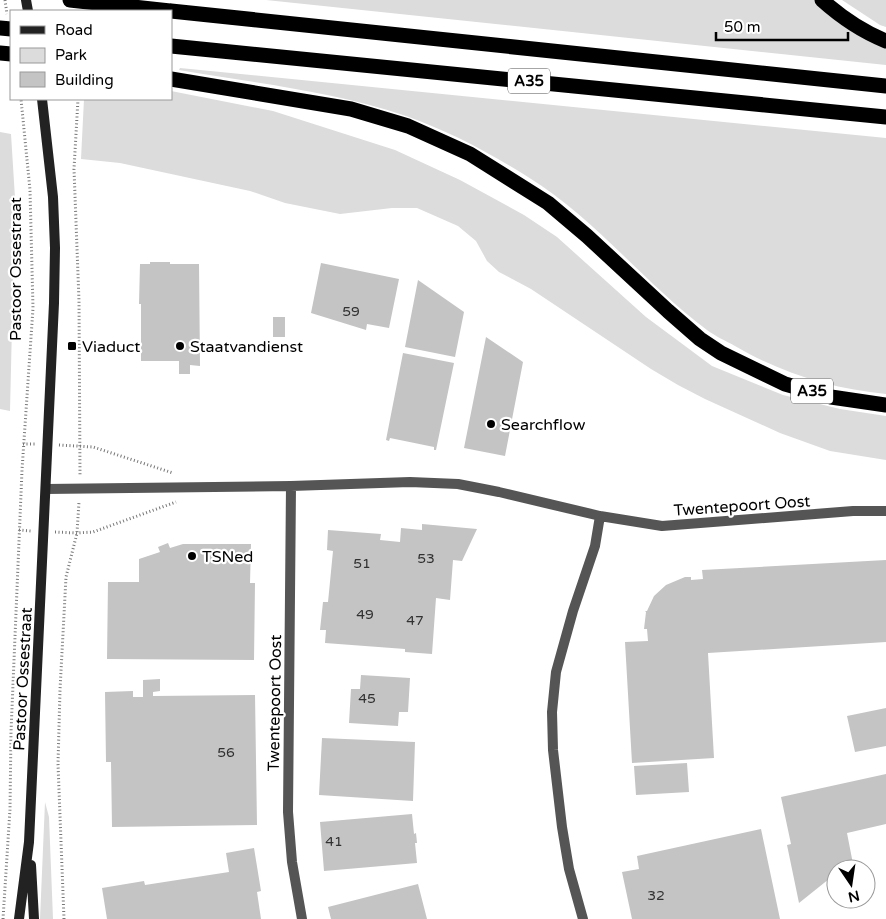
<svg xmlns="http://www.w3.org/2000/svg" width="886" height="919" font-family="'Varela Round',sans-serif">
  <rect width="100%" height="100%" fill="#fff"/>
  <!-- green -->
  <path fill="#dcdcdc" d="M266,0H814C835,25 857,35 886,48V65Z
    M842,0H886V27L880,25Z
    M180,68L886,138V394C833,389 781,373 735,346C726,341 715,336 707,330C644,283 595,218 528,177C490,153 449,131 406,116C333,91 255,83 179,70Z
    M171,91L273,111L395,150L460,180L524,215L557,237L646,317L712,366L783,395L840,409L886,416V460L830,451L780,433L705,399L678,385L651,369L531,289L499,272L487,261L476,241L458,226L417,208H392L340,214L285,203L250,191L120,163L81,159L84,99H171Z
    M0,132L11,134L15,198L10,411L0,409Z
    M45,802L49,817L53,919H40Z"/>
  <!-- building -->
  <path fill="#c4c4c4" d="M150,262H170V264H199L200,366L190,365V374H179V361H141V304H139L140,264H150Z
    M321,263L399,279L389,328L367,324L366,330L311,313Z
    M418,280L464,312L455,357L405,347Z
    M273,317H285V337H273Z
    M486,337L523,362L505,456L464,448Z
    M403,353L454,363L436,450H434V447L390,438L389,441L386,440Z
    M422,524L477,529L462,561L453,560L450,600L436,598L432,654L405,652V649L325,643L326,630H320L323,602H328L329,592L333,551L327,550L328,530L381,534L380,540L400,542L401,528L422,530Z
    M168,543L170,548L183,544H251L250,583H255L254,660L107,659L108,582H139V559L160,552L158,547Z
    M886,560V642L708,653L714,758L632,763L625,642L648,641L647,629H644L646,612L645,611H647L654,596L666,585L685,577H691V580L703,579L702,570Z
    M361,675L410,678L408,712H399L398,726L349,723L351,689H360Z
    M160,679V691L153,692V696L255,695L257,825L112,827L111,762H106L105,692L133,691V697H143V680Z
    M886,708V746L855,752L847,716Z
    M322,738L415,742L413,801L319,795Z
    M687,763L689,792L636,795L634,766Z
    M886,774V824L847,833L854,869H836V876L829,879L799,903L787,845L791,844L781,797Z
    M412,814L414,834L416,833L417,843H415L417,863L324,871L320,822Z
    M761,829L780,919H632L622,872L639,869L637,856Z
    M254,848L261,891L257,892L261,919H107L102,888L144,881L145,885L229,872L226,853Z
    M418,884L427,919H331L328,907Z"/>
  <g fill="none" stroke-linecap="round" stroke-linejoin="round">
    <!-- path -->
    <path stroke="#777" stroke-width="3" stroke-dasharray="1 2.5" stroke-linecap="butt" d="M5,0L7,14
      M78,99L74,169L79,301L80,475
      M23,444H35
      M59,445L93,447L173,473
      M19,530L31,531
      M55,532L77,533L93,532L176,502
      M3,919L10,809L11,732L22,470L33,308L30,190L21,99
      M64,919L58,764L60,690L66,577L77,533L79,502"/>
    <!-- street -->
    <path stroke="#555" stroke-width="10" d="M291,486L288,812L292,862L302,919
      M46,489L291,486L410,482L458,484L499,492L600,516L662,526L853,511H886
      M583,919L569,869L562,827L553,750L552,712L556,672L573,611L595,546L600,516"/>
    <!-- secondary -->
    <path stroke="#222" stroke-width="10" d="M26,0L28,11
      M31,865L34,919
      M19,919L29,842L54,303L55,248L53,197L42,99"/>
    <!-- highway -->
    <path stroke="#000" stroke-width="15" d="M70,0L170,11
      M822,0C842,18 861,31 886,41
      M171,11L886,86
      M0,28L11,29
      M171,46L886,117
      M0,53L11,54
      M171,79L351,109L408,126L470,154L548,203L587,236L668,311L700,339L721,353L785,384L831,397L886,405"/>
  </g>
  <!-- markers -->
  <g fill="#000" stroke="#fff" stroke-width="2">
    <rect x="67" y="341" width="10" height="10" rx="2.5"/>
    <circle cx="180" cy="346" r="5"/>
    <circle cx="491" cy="424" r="5"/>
    <circle cx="192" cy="556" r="5"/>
  </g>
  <g text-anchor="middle" stroke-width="4.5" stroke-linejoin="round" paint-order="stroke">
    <!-- number labels -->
    <g font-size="14" fill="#313131">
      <text x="351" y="316">59</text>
      <text x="426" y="563">53</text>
      <text x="362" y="568">51</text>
      <text x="365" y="619">49</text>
      <text x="415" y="625">47</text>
      <text x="367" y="703">45</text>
      <text x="226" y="757">56</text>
      <text x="334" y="846">41</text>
      <text x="656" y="900">32</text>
    </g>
    <!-- shield labels -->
    <g fill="#fff" stroke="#4c4c4c" stroke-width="1">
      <rect x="508" y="68.5" width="42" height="25" rx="4"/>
      <rect x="791" y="378.5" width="42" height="25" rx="4"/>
    </g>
    <g font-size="15" font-weight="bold" fill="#000">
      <text x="529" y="86">A35</text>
      <text x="812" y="396">A35</text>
    </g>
    <!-- street labels -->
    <g font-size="16" fill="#000" stroke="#fff">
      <text transform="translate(15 269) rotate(-90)" y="6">Pastoor Ossestraat</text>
      <text transform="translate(742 505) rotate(-4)" y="6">Twentepoort Oost</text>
      <text transform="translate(22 679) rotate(-87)" y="6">Pastoor Ossestraat</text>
      <text transform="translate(274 703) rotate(-89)" y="6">Twentepoort Oost</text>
    </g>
    <!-- poi labels -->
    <g font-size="16" fill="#000" stroke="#fff" text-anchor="start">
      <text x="82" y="352">Viaduct</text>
      <text x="190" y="352">Staatvandienst</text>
      <text x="501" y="430">Searchflow</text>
      <text x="202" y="562">TSNed</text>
    </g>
  </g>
  <!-- legend -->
  <rect x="10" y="10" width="162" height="90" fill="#ffffff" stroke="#999999"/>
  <rect x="20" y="26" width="25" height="8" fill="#222222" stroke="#999999"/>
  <text x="55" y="35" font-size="15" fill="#000000">Road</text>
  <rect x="20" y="48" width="25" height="15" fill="#dcdcdc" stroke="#999999"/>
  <text x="55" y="60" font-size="15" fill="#000000">Park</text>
  <rect x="20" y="72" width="25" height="15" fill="#c4c4c4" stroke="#999999"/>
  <text x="55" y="85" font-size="15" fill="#000000">Building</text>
  <!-- north arrow -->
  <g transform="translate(851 884) rotate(167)"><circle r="24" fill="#ffffff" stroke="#999999"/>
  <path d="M0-4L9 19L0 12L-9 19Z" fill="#000000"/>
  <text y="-8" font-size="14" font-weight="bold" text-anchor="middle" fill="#000000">N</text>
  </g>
  <!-- scale -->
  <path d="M716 32v8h132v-8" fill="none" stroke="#000000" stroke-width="2.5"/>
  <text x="724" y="32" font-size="15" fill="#000000" stroke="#ffffff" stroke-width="4" paint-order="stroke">50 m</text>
</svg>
